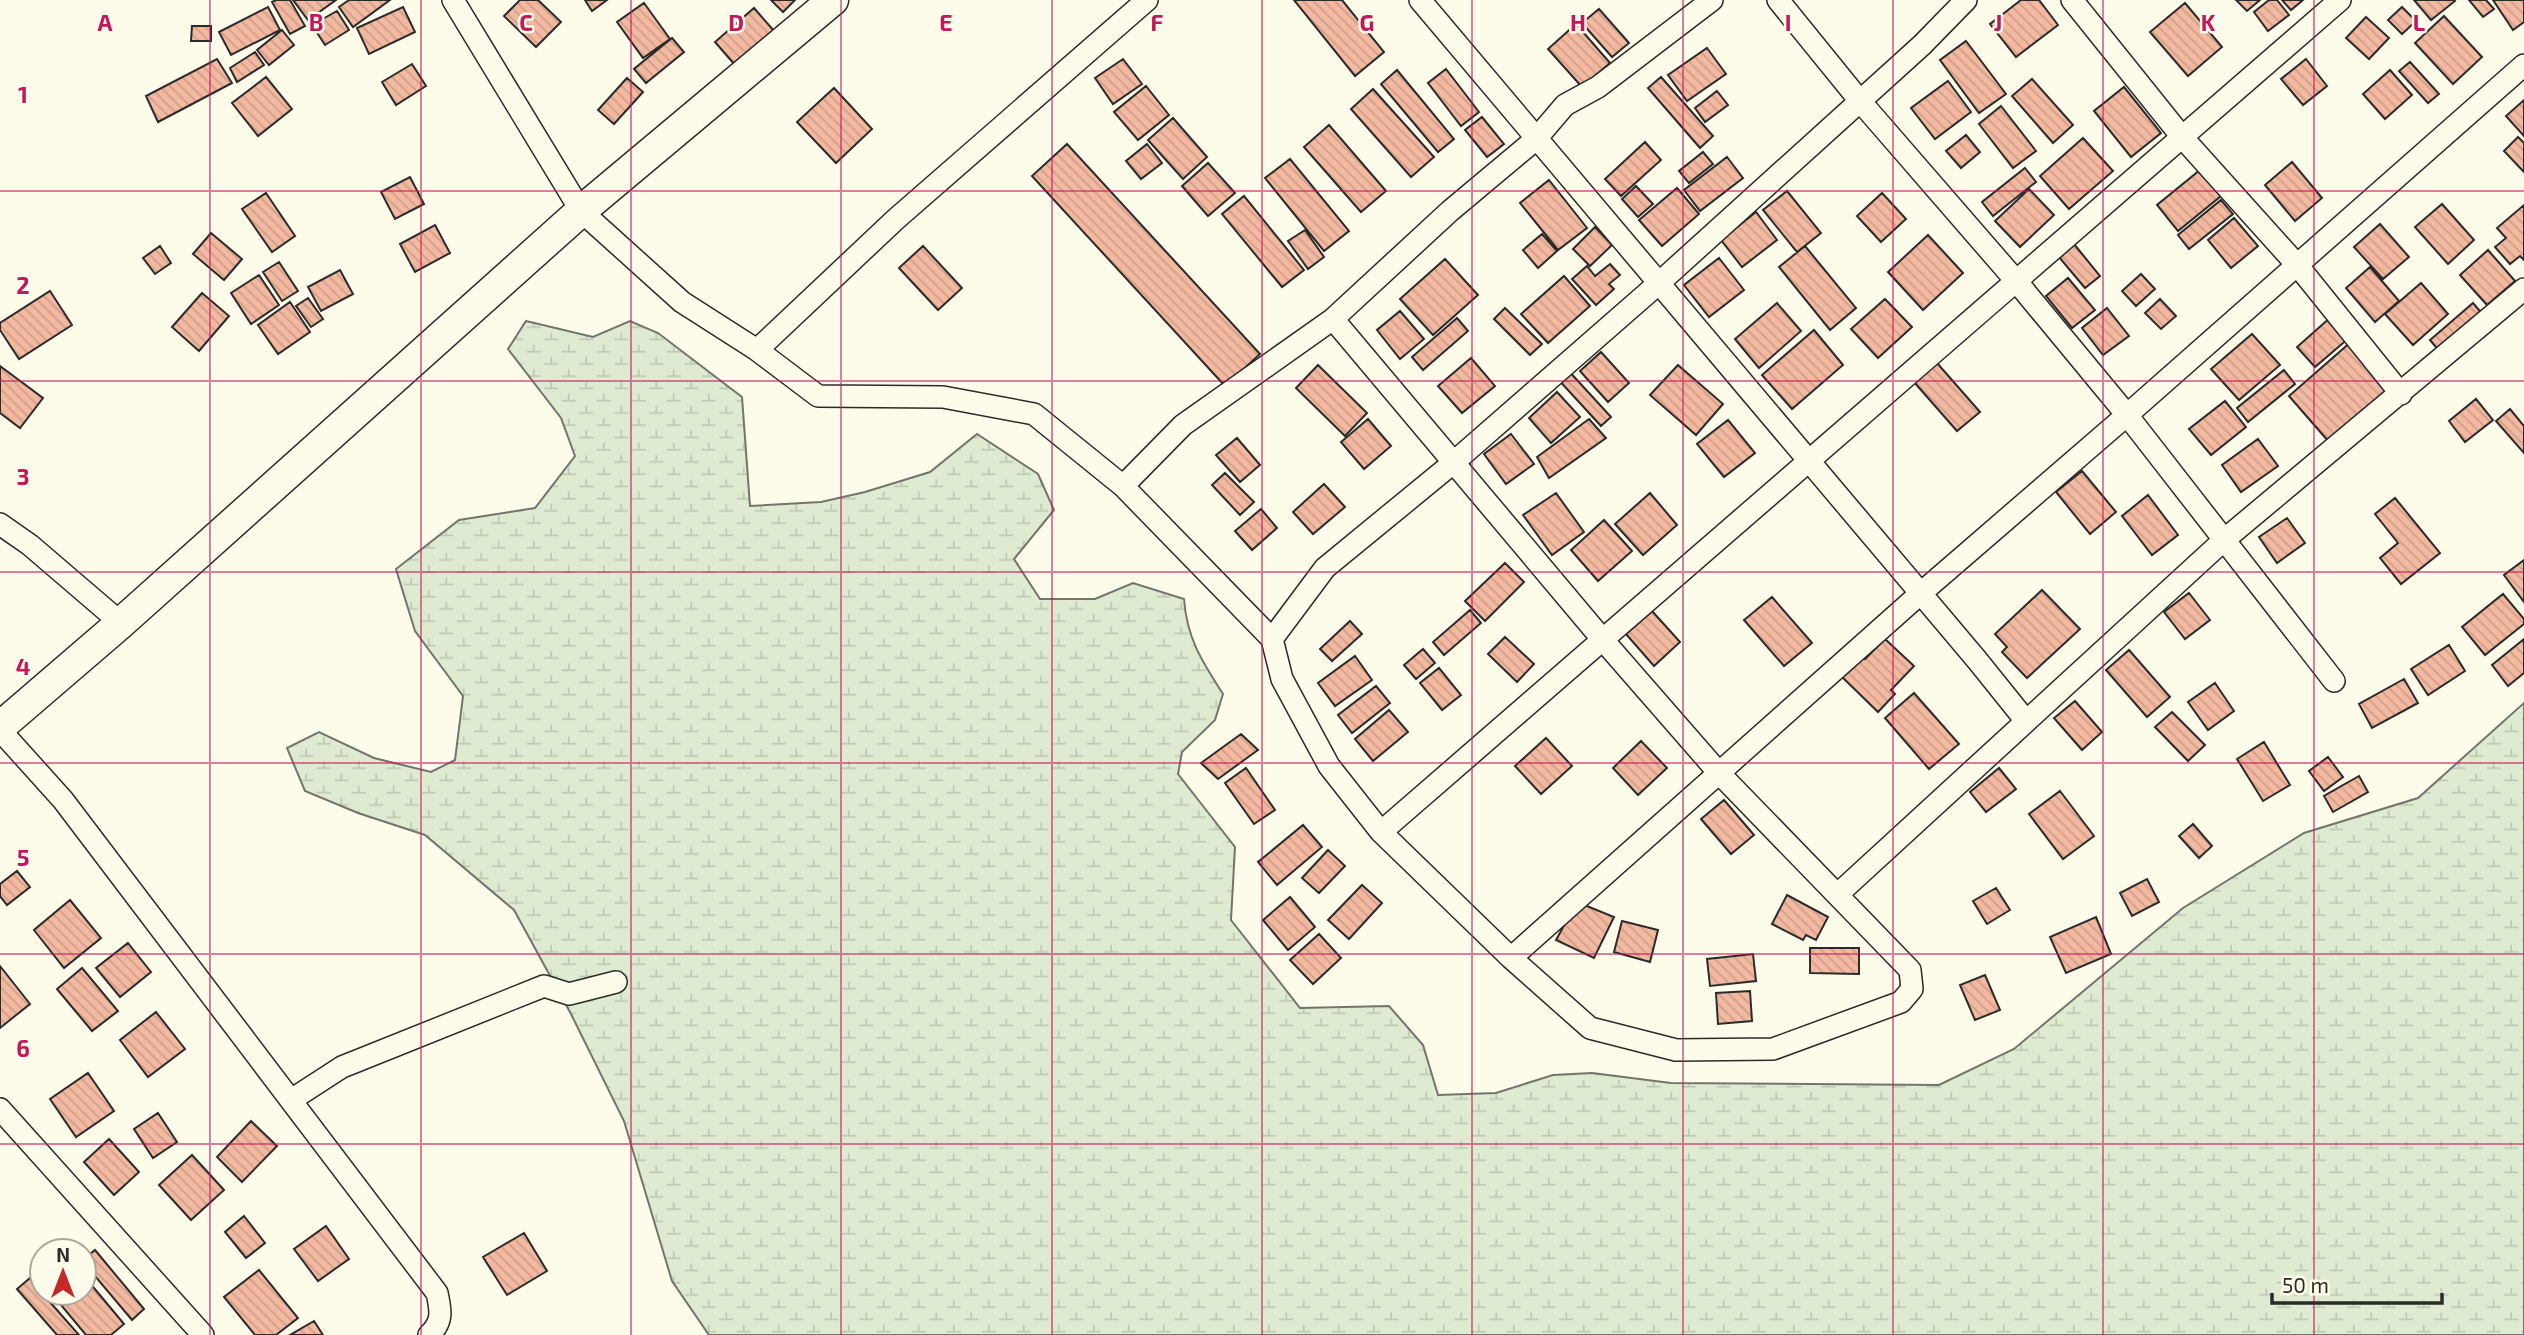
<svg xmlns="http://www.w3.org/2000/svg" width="2524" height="1335" font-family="'Exo 2',sans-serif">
  <defs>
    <pattern id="wetland-marsh" width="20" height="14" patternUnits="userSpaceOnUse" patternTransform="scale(1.75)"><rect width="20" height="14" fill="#deebd1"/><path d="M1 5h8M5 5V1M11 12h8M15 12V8" fill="none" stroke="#bfcab4"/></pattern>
    <pattern id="building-back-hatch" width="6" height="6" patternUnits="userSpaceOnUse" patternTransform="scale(1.75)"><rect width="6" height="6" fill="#f2b8a0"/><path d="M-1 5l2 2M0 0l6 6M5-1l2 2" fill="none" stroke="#d09e8a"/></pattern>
  </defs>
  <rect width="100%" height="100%" fill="#fdfbea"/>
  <!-- wetland -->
  <path fill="url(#wetland-marsh)" stroke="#74746e" stroke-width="2" d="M526,321L593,337L630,321L658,333L742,397L750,506L821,502L865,492L930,472L977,434L1038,474L1054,510L1014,559L1040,599H1095L1133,583L1184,599C1187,639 1202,661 1223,694L1215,720L1182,752L1178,774L1235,847L1231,920L1300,1008L1389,1006L1423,1045L1438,1095L1496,1093L1553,1075L1592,1073L1671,1083L1939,1085L2014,1049L2183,908L2304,833L2418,798L2524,703V1335H709L672,1281L624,1121L571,1014L514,910L425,835L358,813L305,791L287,748L319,732L374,758L431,772L455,760L463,696L415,631L396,569L459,520L535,508L575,456L561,418L508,349Z"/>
  <!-- building -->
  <path fill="url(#building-back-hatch)" stroke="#2b2b2b" stroke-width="2" d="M276,0H290L305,26L290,34L272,2Z
    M293,0H336L308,20Z
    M349,0H390L353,27L339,7Z
    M520,0H538L561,22L536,47L504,16Z
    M585,0H607L592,11Z
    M771,0H795L783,12Z
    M1294,0H1342L1384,52L1355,76Z
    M2021,0H2039L2058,25L2016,57L1990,24Z
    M2236,0H2260L2247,11Z
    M2269,0H2277L2289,15L2268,31L2254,12Z
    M2282,0H2303L2291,10Z
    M2414,0H2454L2455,1L2431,20Z
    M2469,0H2486L2494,9L2483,17Z
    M2493,0H2524V22L2513,30Z
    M644,3L670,39L643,58L617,22Z
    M2185,3L2222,47L2188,76L2150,32Z
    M268,7L280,30L231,55L219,32Z
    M403,7L415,32L369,54L357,28Z
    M2402,7L2416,21L2402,34L2388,20Z
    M754,8L781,39L742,73L715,42Z
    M1599,9L1629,43L1612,57L1582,23Z
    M337,11L349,30L325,45L312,25Z
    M2444,16L2482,57L2453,84L2415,43Z
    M2366,17L2389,38L2369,59L2346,38Z
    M1576,24L1610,63L1582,87L1548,49Z
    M192,26H211V41H191Z
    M282,30L294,45L269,65L257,50Z
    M672,38L684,52L646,83L634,69Z
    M1966,41L2006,94L1979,113L1940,60Z
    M1707,48L1726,74L1687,101L1668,75Z
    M255,52L264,65L237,82L230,68Z
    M217,59L232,83L158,122L146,96Z
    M1123,59L1142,84L1113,104L1095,78Z
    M2306,59L2327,86L2303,105L2281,79Z
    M2410,62L2439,94L2428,103L2399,71Z
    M412,64L426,86L396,105L382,82Z
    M1446,69L1479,112L1461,126L1428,83Z
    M1397,70L1454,139L1438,152L1381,84Z
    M2390,70L2412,95L2385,119L2363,94Z
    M266,77L292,109L258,136L232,103Z
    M1661,77L1713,136L1700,148L1648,88Z
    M627,78L643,92L614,124L598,110Z
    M2032,79L2073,125L2053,143L2012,96Z
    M1948,81L1971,112L1935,139L1911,108Z
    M1146,86L1169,115L1138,140L1114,112Z
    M2124,87L2161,133L2131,157L2094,111Z
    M834,88L872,129L836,163L797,122Z
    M1373,89L1434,157L1411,177L1351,109Z
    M1717,91L1728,105L1705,122L1695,108Z
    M2524,100V136L2506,116Z
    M2001,106L2036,151L2013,168L1979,124Z
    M1482,117L1504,144L1487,157L1465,130Z
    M1173,118L1207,157L1183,179L1148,140Z
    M1329,125L1386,191L1361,212L1304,147Z
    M1966,135L1980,152L1961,168L1946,151Z
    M2518,137L2524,143V172L2504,151Z
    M2083,138L2113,171L2069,209L2040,176Z
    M1645,142L1661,160L1621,196L1605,179Z
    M1067,144L1260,354L1225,386L1032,176Z
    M1147,144L1162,163L1141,179L1126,161Z
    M1703,152L1713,164L1689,183L1679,171Z
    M1727,157L1743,178L1700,211L1684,190Z
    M1290,159L1349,231L1324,251L1265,178Z
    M2292,162L2322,198L2295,221L2265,185Z
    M1208,163L1235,193L1208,216L1182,186Z
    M2025,168L2036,182L1993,216L1982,202Z
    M2200,170L2221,196L2178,231L2157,205Z
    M410,177L424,204L395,219L381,192Z
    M1549,180L1587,228L1558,250L1520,203Z
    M1636,186L1653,204L1638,217L1622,199Z
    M1677,188L1699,214L1662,246L1639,220Z
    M2029,189L2054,215L2020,247L1995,221Z
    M1787,191L1821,233L1797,252L1763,210Z
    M266,193L295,236L272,252L242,209Z
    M1882,193L1906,219L1881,242L1857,216Z
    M1244,196L1304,270L1282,287L1222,214Z
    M2221,200L2233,214L2189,249L2178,235Z
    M2442,204L2474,240L2448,264L2415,227Z
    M2524,205V260L2520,256L2510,264L2495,247L2506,238L2497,228Z
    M1756,212L1777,240L1742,267L1721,240Z
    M2234,218L2258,246L2231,268L2208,240Z
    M2380,224L2409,257L2383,279L2354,247Z
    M435,225L450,253L415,272L400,244Z
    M1595,227L1612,245L1590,266L1573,249Z
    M1305,230L1324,257L1308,269L1288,241Z
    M211,233L242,259L224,280L193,254Z
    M1542,234L1557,251L1538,268L1523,250Z
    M1928,235L1963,273L1923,310L1888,272Z
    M2074,244L2100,276L2085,288L2059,257Z
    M160,246L171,263L155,274L143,258Z
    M923,246L962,288L938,310L899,268Z
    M1805,246L1856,308L1830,330L1779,267Z
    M2488,250L2515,281L2487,305L2460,275Z
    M1719,258L1744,290L1709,317L1684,285Z
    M1445,259L1478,295L1433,335L1400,299Z
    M279,262L298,291L282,301L263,272Z
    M1610,264L1620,275L1609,284L1614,289L1596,305L1572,279L1587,266L1595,276Z
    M2370,267L2399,301L2375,322L2346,288Z
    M340,270L353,294L321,311L308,287Z
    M2141,274L2155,289L2136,306L2122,291Z
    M259,275L279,305L251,324L231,293Z
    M1564,276L1590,306L1548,343L1521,314Z
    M2068,278L2095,310L2072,328L2046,296Z
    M2421,283L2448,314L2413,345L2385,314Z
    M50,291L72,325L19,359L0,330V323Z
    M202,293L229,316L199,351L172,327Z
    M308,298L323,319L311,327L296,306Z
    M1885,299L1912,327L1878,358L1851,329Z
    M2160,299L2176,316L2161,329L2145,313Z
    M290,302L310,332L278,354L258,325Z
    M1777,303L1801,331L1759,368L1735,339Z
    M2473,303L2484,316L2441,353L2430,340Z
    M1505,308L1542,344L1530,355L1494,319Z
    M2107,308L2129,336L2103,355L2082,328Z
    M1400,311L1424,339L1400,359L1377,330Z
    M2331,317L2349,338L2315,367L2297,347Z
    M1457,318L1468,331L1423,370L1412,357Z
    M1814,330L1843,365L1792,409L1762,375Z
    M2252,334L2280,365L2239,400L2211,369Z
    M2352,341L2393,387L2329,442L2289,396Z
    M1601,352L1629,383L1608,402L1580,371Z
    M1471,358L1495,386L1462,413L1438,386Z
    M1937,363L1980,412L1957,431L1914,382Z
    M1318,365L1367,413L1345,436L1296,388Z
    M1678,365L1723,404L1696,435L1650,395Z
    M0,366L43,398L20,428L0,413Z
    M1566,368L1611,417L1601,426L1556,377Z
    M2284,370L2295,384L2248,422L2237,408Z
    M1557,392L1580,417L1551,443L1529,418Z
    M2476,399L2493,420L2465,442L2449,421Z
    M2225,401L2246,427L2211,455L2189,429Z
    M2510,409L2524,426V453L2496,421Z
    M1368,419L1391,446L1364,469L1341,442Z
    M1589,419L1606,438L1549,478L1537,457Z
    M1728,420L1755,453L1724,477L1697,444Z
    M1511,434L1534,464L1506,484L1484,454Z
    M1237,438L1260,465L1240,482L1216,455Z
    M2258,439L2278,466L2241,492L2222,465Z
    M2082,471L2116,512L2090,534L2056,492Z
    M1225,473L1254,502L1240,515L1212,485Z
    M1324,484L1345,507L1313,534L1293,512Z
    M1556,493L1584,532L1552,555L1523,515Z
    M1650,493L1677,525L1643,555L1615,524Z
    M2148,495L2178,535L2152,555L2122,516Z
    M2395,498L2440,553L2401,584L2380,558L2398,543L2375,514Z
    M1261,509L1277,528L1252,550L1235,531Z
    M2287,518L2305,543L2277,563L2259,537Z
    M1604,520L1632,551L1598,581L1571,550Z
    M2524,560V602L2504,575Z
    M1505,563L1524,582L1485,621L1465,601Z
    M2042,590L2080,629L2027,678L2002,652L2007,647L1995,634Z
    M2189,593L2210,620L2185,639L2164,612Z
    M2503,594L2524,619V624L2485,655L2462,627Z
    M1772,597L1812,643L1784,666L1744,620Z
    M1470,610L1481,623L1444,655L1433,642Z
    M1652,611L1680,642L1654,666L1626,634Z
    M1350,621L1362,634L1332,661L1320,649Z
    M1505,637L1534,664L1517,682L1488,654Z
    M1885,639L1914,666L1891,690L1895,694L1878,712L1840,675L1860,654L1865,659Z
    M2524,639V673L2508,686L2492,665Z
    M2449,645L2465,671L2428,695L2411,669Z
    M1423,649L1435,663L1416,679L1404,665Z
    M2129,650L2170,697L2147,717L2106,670Z
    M1355,656L1372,680L1335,706L1318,683Z
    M1439,668L1461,695L1442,710L1420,683Z
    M2404,679L2418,703L2372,728L2359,704Z
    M2215,683L2234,711L2208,730L2188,702Z
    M1376,686L1390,703L1352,733L1338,715Z
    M1914,693L1959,744L1929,769L1885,718Z
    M2075,701L2102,732L2082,750L2054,718Z
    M1389,710L1408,732L1373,761L1355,739Z
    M2172,712L2205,745L2188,761L2155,727Z
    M1241,734L1258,750L1218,779L1201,763Z
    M1546,738L1572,766L1541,794L1515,766Z
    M1641,741L1667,768L1638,795L1613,768Z
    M2264,742L2290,785L2263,801L2237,759Z
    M2328,757L2343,777L2324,791L2309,771Z
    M1246,768L1275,810L1254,824L1225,783Z
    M1999,768L2016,789L1986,812L1970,792Z
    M2359,776L2368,792L2333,812L2324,796Z
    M2060,791L2094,836L2063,859L2029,814Z
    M1724,800L1754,835L1731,854L1701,819Z
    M2193,824L2212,846L2199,858L2179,836Z
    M1303,825L1322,847L1277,885L1258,862Z
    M1328,850L1345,866L1319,893L1302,878Z
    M17,871L30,887L7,905L0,896V884Z
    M2147,879L2159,902L2132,916L2120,893Z
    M1362,885L1382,903L1349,939L1328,920Z
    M1996,888L2010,910L1987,924L1973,901Z
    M1787,895L1828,917L1816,940L1806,935L1803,940L1772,924Z
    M1290,897L1315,927L1288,950L1263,920Z
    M70,900L101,938L64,968L34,930Z
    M1577,902L1614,917L1594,958L1556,940Z
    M2096,917L2111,954L2066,973L2050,937Z
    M1622,921L1658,930L1650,962L1614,952Z
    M1319,934L1341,958L1313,984L1290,960Z
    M128,943L151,972L120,997L96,968Z
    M1810,948H1859V974L1810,973Z
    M1753,954L1756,981L1710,986L1707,959Z
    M0,966L30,1004L0,1028Z
    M82,968L118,1011L92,1031L57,989Z
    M1985,975L2000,1010L1975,1020L1960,985Z
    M1750,991L1752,1021L1718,1024L1716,993Z
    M156,1012L185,1049L148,1077L120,1040Z
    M88,1073L114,1111L76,1137L50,1099Z
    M158,1113L177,1142L153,1158L134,1129Z
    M251,1121L277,1146L242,1182L217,1157Z
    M109,1139L139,1172L114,1195L84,1162Z
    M192,1155L224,1190L191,1220L159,1185Z
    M244,1216L265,1243L246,1258L225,1232Z
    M326,1226L349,1259L318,1281L294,1249Z
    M524,1233L547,1271L507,1295L483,1257Z
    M95,1250L144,1309L132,1320L84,1263V1259Z
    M259,1270L298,1318L276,1335H255L224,1297Z
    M84,1276L124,1324L111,1335H86L51,1293H84Z
    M30,1278L42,1293L79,1335H57L17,1289Z
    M314,1321L323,1335H290Z"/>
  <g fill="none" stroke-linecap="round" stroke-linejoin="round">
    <defs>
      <path id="minor" d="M453,0L581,211L682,302L757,350L896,219L1147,0
        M1420,0L1977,660L2026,721
        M1778,0L1860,101L2017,282L2127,415L2334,681
        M2072,0L2182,137L2298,266L2401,394
        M1333,319L1603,640L1719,773L1910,970L1912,989L1901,1002L1773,1049L1676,1050L1590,1028L1511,958L1381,832L1329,766L1282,679L1272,639L1325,568L1453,463L1659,283L1922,45L1966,0
        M757,350L818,396L943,397L1034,414L1123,486L1272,639
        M1123,486L1183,425L1333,319L1450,211L1536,139L1565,105L1598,87L1712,0
        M0,524L30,545L121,623
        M0,730L63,800L437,1293C441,1311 443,1322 429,1335
        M1381,832L2340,0
        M1838,894L2224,540L2524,289
        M1511,958L1921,593L2127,415L2524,65
        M291,1100L342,1067L544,986L569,994L616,982
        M0,1109L203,1335"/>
      <path id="secondary" d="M0,727L121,623L581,211L833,0"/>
    </defs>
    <!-- minor casing -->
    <use href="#minor" stroke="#2b2b2b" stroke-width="24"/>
    <!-- secondary casing -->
    <use href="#secondary" stroke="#2b2b2b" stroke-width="33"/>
    <!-- minor -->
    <use href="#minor" stroke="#fdfbea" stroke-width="21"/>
    <!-- secondary -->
    <use href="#secondary" stroke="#fdfbea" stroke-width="30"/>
  </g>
  <!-- grid -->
  <path fill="none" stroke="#c2185b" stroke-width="2" stroke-opacity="0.55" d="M210,0V1335M421,0V1335M631,0V1335M841,0V1335M1052,0V1335M1262,0V1335M1472,0V1335M1683,0V1335M1893,0V1335M2103,0V1335M2314,0V1335M0,191H2524M0,381H2524M0,572H2524M0,763H2524M0,954H2524M0,1144H2524"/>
  <g font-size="23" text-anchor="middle" font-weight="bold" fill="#c2185b" stroke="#fdfbea" stroke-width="5" stroke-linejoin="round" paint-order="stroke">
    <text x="105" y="31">A</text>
    <text x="316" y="31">B</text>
    <text x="526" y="31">C</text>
    <text x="736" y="31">D</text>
    <text x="946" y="31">E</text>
    <text x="1157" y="31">F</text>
    <text x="1367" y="31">G</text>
    <text x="1578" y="31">H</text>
    <text x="1788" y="31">I</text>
    <text x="1998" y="31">J</text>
    <text x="2208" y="31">K</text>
    <text x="2419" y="31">L</text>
    <text x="23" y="103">1</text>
    <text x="23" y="294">2</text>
    <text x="23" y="485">3</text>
    <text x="23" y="675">4</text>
    <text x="23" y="866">5</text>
    <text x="23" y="1057">6</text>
  </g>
  <!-- north arrow -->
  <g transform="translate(63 1272)"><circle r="33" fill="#fdfbea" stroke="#a9a89e" stroke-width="2"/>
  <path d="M0-5L12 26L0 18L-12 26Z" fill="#c62828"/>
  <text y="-10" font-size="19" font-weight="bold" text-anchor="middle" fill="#2b2b2b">N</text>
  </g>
  <!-- scale -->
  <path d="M2272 1293v10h170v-10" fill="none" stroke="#2b2b2b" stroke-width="3.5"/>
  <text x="2282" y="1293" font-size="21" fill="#2b2b2b" stroke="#fdfbea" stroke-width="5" paint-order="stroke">50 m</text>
</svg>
